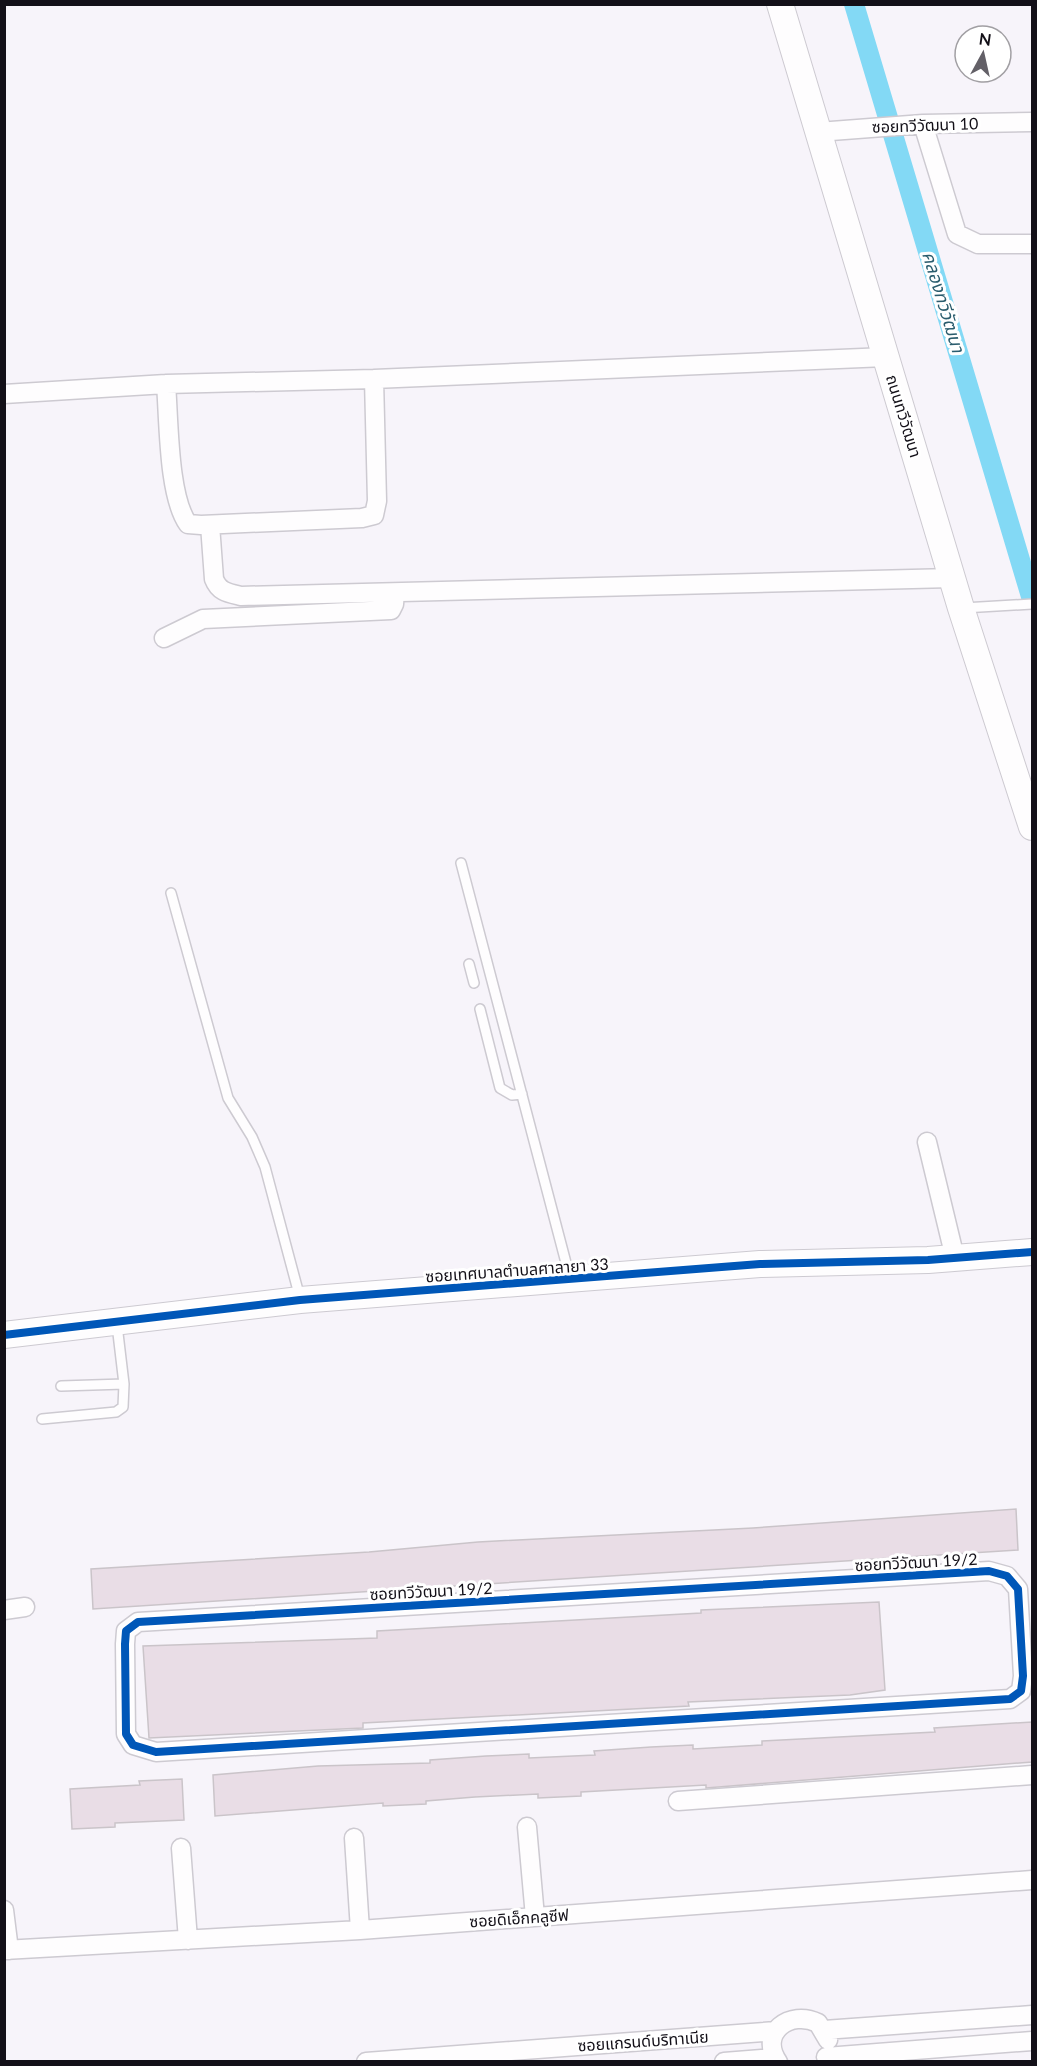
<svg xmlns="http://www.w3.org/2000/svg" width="1037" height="2066" font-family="Lato,'Noto Sans Thai',sans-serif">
  <rect width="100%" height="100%" fill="#f7f4fa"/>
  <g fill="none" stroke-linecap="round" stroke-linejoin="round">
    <!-- canal -->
    <path stroke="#83d9f5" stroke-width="20" d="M854,4L1032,600"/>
  </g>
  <!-- building -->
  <path fill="#e9dde6" stroke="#cac4c9" stroke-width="1.5" d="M1016,1509L1018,1550L93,1609L91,1569L369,1552L478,1542L753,1528Z
    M879,1602L885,1690L850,1695L688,1702L689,1706L363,1723V1728L149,1738L143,1646L377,1638V1631L701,1613V1610Z
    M1032,1722V1762L706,1788V1785L581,1792V1796L538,1798V1794L475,1797L426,1801V1804L383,1806V1803L215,1816L213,1775L318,1766L430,1763V1760L486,1756L529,1754V1758L595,1755L594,1751L651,1747L693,1745V1749L762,1745V1741L935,1732L934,1728Z
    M182,1779L184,1820L115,1823V1827L72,1829L70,1789L140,1785L139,1781Z"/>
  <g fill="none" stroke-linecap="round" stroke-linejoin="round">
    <defs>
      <path id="lane" d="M963,608L1032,604
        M461,863L570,1278
        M171,893L228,1098L252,1137L265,1167L300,1298
        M469,964L474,983
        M480,1009L500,1088L512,1095L522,1094
        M61,1386L124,1384
        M42,1419L116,1412L123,1407L124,1384L117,1325"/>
      <path id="street" d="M923,124L957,234L978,244H1032
        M818,132L923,124L1032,122
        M166,384C169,421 168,496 188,524L201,525L362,518L374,515L377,501L374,379
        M4,394L166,384L374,379L886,357
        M210,525L214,579C219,592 228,593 241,596L952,578
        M164,638L203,619L391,610L394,604L395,593
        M927,1142L955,1258
        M989,1571L1007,1576L1018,1589L1023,1676L1021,1691L1010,1699L156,1752L133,1745L126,1734L125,1644L126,1631L138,1622Z
        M4,1610L25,1607
        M678,1801L1032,1775
        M527,1827L535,1917
        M354,1838L360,1930
        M181,1848L188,1940
        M4,1910L9,1950
        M4,1950L360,1930L1032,1880
        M824,2030L1032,2015
        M826,2057L1032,2041
        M366,2062L776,2031
        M724,2062L775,2058
        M778,2062C758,2033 790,2009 818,2023L828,2040"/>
      <path id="secondary" d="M780,4L961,608L1032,827
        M4,1335L300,1300L760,1264L928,1260L1032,1252"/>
    </defs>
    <!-- lane casing -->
    <use href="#lane" stroke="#cdcad1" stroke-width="12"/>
    <!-- street casing -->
    <use href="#street" stroke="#cdcad1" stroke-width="21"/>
    <!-- secondary casing -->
    <use href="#secondary" stroke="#cdcad1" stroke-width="28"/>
    <!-- lane -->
    <use href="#lane" stroke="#fefdfe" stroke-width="9"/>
    <!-- street -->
    <use href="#street" stroke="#fefdfe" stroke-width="18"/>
    <!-- secondary -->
    <use href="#secondary" stroke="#fefdfe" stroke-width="26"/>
    <defs>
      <path id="cycleway" d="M4,1335L300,1300L760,1264L928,1260L1032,1252
        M989,1571L1007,1576L1018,1589L1023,1676L1021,1691L1010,1699L156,1752L133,1745L126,1734L125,1644L126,1631L138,1622Z"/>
    </defs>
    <!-- cycleway casing -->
    <use href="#cycleway" stroke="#fff" stroke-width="11"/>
    <!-- cycleway -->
    <use href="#cycleway" stroke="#0057b8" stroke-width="8"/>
  </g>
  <g text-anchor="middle" stroke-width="6" stroke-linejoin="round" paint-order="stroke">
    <!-- street labels -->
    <g font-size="16" fill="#131018" stroke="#fff">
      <text transform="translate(925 125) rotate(-2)" y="6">ซอยทวีวัฒนา 10</text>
      <text transform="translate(904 416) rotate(73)" y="6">ถนนทวีวัฒนา</text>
      <text transform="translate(517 1270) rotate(-4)" y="6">ซอยเทศบาลตำบลศาลายา 33</text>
      <text transform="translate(916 1562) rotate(-3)" y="6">ซอยทวีวัฒนา 19/2</text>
      <text transform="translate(431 1591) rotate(-3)" y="6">ซอยทวีวัฒนา 19/2</text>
      <text transform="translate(519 1918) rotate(-4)" y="6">ซอยดิเอ็กคลูซีฟ</text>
      <text transform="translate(643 2041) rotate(-4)" y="6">ซอยแกรนด์บริทาเนีย</text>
    </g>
    <!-- water labels -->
    <g font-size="18" font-style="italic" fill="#2a5c6d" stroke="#fff">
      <text transform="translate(943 302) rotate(73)" y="6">คลองทวีวัฒนา</text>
    </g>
  </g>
  <!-- border -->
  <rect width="1037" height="2066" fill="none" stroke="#131018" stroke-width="12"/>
  <!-- north arrow -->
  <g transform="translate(983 54) rotate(8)"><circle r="28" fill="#ffffff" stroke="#a19fa3" stroke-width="1.5"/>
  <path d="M0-4.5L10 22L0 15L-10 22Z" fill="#636067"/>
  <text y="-9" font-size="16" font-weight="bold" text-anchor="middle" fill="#131018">N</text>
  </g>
</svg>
